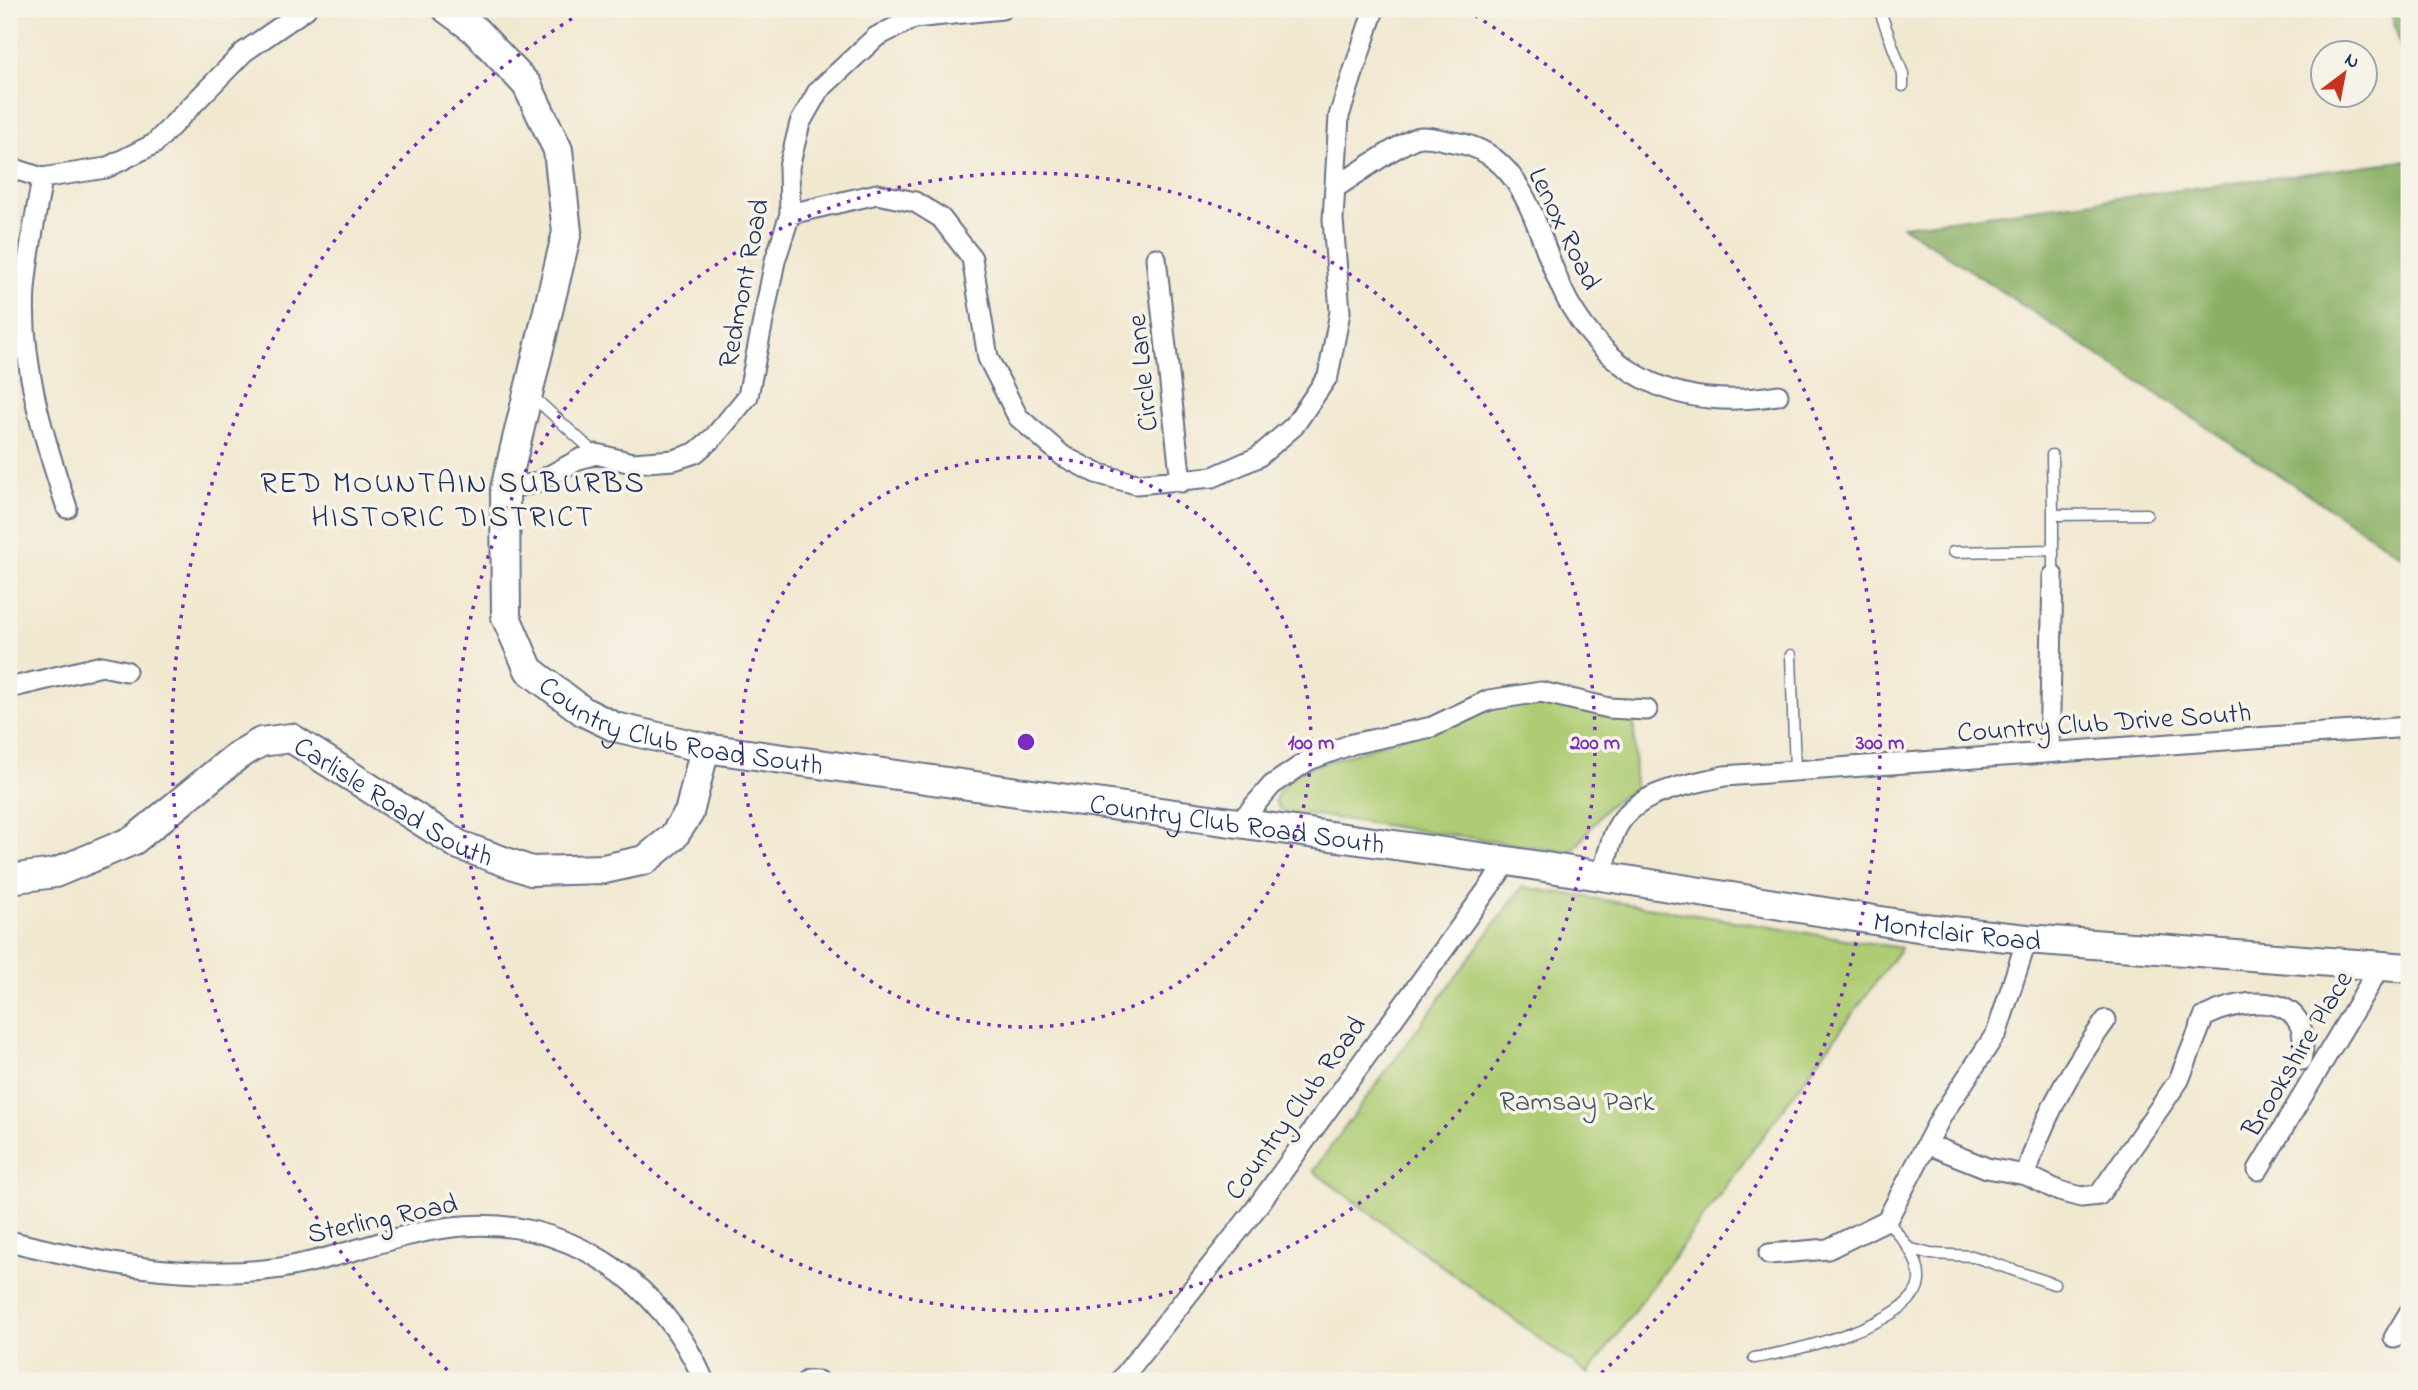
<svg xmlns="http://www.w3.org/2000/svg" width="2418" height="1390" font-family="'Indie Flower',sans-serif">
  <rect width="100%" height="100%" fill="#f7f3e8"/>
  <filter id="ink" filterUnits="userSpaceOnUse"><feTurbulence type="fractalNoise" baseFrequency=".0143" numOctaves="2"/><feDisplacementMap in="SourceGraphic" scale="14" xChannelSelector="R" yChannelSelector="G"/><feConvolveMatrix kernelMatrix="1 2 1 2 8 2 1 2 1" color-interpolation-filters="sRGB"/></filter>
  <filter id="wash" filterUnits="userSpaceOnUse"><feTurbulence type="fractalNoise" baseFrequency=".00686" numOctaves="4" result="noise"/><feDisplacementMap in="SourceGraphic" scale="28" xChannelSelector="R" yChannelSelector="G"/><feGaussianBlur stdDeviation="1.57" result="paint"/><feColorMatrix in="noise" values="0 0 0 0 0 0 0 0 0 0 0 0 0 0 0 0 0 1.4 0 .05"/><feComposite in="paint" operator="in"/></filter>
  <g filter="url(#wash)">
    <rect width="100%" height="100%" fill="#f1e8d0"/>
    <!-- green -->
    <path fill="#aecc73" stroke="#647e68" stroke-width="2" d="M1519,700L1564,706L1634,722L1635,788L1607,807L1574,850L1563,851L1280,810L1275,801L1280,789L1298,771Z
      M1522,887L1901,948L1588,1374L1313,1171Z"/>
    <!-- forest -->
    <path fill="#8ab065" stroke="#527062" stroke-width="2" d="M2390,9H2409V76Z
      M2409,160V561L1903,226Z"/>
  </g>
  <g filter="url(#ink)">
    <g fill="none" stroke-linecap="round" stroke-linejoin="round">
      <defs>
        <path id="lane" d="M1879,9L1903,74V86
          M531,395L595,453
          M2052,455L2053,515
          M1953,552L2053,550
          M2053,576V515L2147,514
          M1791,655L1795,771
          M1908,1248L1931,1254L1972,1256L2054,1284
          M1754,1358C1790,1352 1915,1324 1919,1281C1921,1258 1900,1237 1887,1220"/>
        <path id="street" d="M9,167L42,178L106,168L154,144L244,52L306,9
          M42,178C36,215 28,252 25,289C20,363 44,439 67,508
          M1335,188C1357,174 1393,147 1416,138C1426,135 1443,140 1453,142C1533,152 1537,249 1570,305C1617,385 1690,410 1778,395
          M790,214L877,194L915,202L941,218L972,258L988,358L1018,417L1063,456L1096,473L1136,484L1213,477L1258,457L1294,426L1328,376L1340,312L1333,219L1339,116L1374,9
          M1156,258L1181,482
          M505,489L536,483L580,459L596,454L632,463L674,460L695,453L714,437L748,396L775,261L790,214L789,167L800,123L818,91L876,37L914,18L1002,9
          M9,688L102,666L126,671
          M2049,753L2053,576
          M1238,824L1272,785L1309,760L1352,744L1432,727L1489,700L1541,692L1609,708L1647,710
          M1602,875C1606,862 1609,847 1614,834C1631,791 1686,786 1724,776L2409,727
          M1927,1144L1987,1168L2026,1175L2059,1191L2081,1197L2099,1195L2179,1080L2204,1017C2247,995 2316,992 2301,1060
          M2258,1170L2381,965
          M2026,1175C2042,1118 2071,1068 2106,1020
          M9,1241C99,1263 188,1281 281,1268C339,1259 394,1234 452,1227C563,1213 662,1281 704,1381
          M1769,1254L1828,1249L1887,1220L1942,1115L1997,1032L2027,939
          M2394,1338L2409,1313
          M807,1381H818
          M1120,1381L1254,1211L1508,861"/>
        <g id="secondary">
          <path id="s1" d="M447,9L474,29L527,85L558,150L567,232L505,489L506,617L529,670L584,712L615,727L705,748L1508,861L1924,928L2027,939L2409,968"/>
          <path id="s2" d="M9,879L55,873L134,840L237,756L261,742L291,738L459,845L531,871L604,869L645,860L673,837L689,813L705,748"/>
        </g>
      </defs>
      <!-- lane casing -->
      <use href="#lane" stroke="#667086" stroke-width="13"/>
      <!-- street casing -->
      <use href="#street" stroke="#667086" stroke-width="23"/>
      <!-- secondary casing -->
      <use href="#secondary" stroke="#667086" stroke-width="32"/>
      <!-- lane -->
      <use href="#lane" stroke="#fff" stroke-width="10"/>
      <!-- street -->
      <use href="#street" stroke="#fff" stroke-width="19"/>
      <!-- secondary -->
      <use href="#secondary" stroke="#fff" stroke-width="28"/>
    </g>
  </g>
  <!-- distance rings -->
  <g fill="none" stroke="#7b2cbf" stroke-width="3.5" stroke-dasharray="3.5 7">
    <circle cx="1026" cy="742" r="285"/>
    <circle cx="1026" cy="742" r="569"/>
    <path d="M455 1377A854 854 0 0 1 586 10M1466 10A854 854 0 0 1 1597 1377"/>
  </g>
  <g text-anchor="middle" stroke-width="7" stroke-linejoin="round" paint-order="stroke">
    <!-- street labels -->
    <g font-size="28" fill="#1b2f5e" stroke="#f7f3e8">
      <text transform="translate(1566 228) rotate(64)" y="10">Lenox Road</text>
      <text transform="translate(742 283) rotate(-79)" y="10">Redmont Road</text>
      <text transform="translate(1141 373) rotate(-96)" y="10">Circle Lane</text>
      <text dy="10" stroke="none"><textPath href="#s1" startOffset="882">Country Club Road South</textPath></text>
      <text transform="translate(2104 721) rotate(-4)" y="10">Country Club Drive South</text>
      <text dy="10" stroke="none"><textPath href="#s2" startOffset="444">Carlisle Road South</textPath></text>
      <text dy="10" stroke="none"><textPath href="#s1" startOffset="1449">Country Club Road South</textPath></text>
      <text dy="10" stroke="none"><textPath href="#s1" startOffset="2177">Montclair Road</textPath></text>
      <text transform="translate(2296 1053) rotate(-59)" y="10">Brookshire Place</text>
      <text transform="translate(1294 1107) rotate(-54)" y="10">Country Club Road</text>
      <text transform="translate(382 1217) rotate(-12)" y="10">Sterling Road</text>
    </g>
    <!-- park labels -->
    <g font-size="28" fill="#405663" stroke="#f7f3e8">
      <text x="1577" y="1110">Ramsay Park</text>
    </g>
    <!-- neighbourhood labels -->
    <g font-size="30" letter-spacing="2" fill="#1b2f5e" stroke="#f7f3e8">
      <text x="453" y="492">RED MOUNTAIN SUBURBS<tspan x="453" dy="34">HISTORIC DISTRICT</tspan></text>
    </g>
  </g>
  <circle cx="1026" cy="742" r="10" fill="#7b2cbf" stroke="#f7f3e8" stroke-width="3.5"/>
  <g font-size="21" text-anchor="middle" font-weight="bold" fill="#7b2cbf" stroke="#f7f3e8" stroke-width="7" stroke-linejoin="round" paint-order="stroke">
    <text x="1311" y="749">100 m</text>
    <text x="1595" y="749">200 m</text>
    <text x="1880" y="749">300 m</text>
  </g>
  <!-- margin -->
  <rect width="2418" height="1390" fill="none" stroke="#f7f3e8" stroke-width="35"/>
  <!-- north arrow -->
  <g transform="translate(2344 74) rotate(32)"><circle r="33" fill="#f7f3e8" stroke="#9fa5b1" stroke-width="2"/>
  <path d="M0-5L12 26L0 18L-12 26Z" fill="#c8321e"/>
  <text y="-10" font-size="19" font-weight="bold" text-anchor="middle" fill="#1b2f5e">N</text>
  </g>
</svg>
